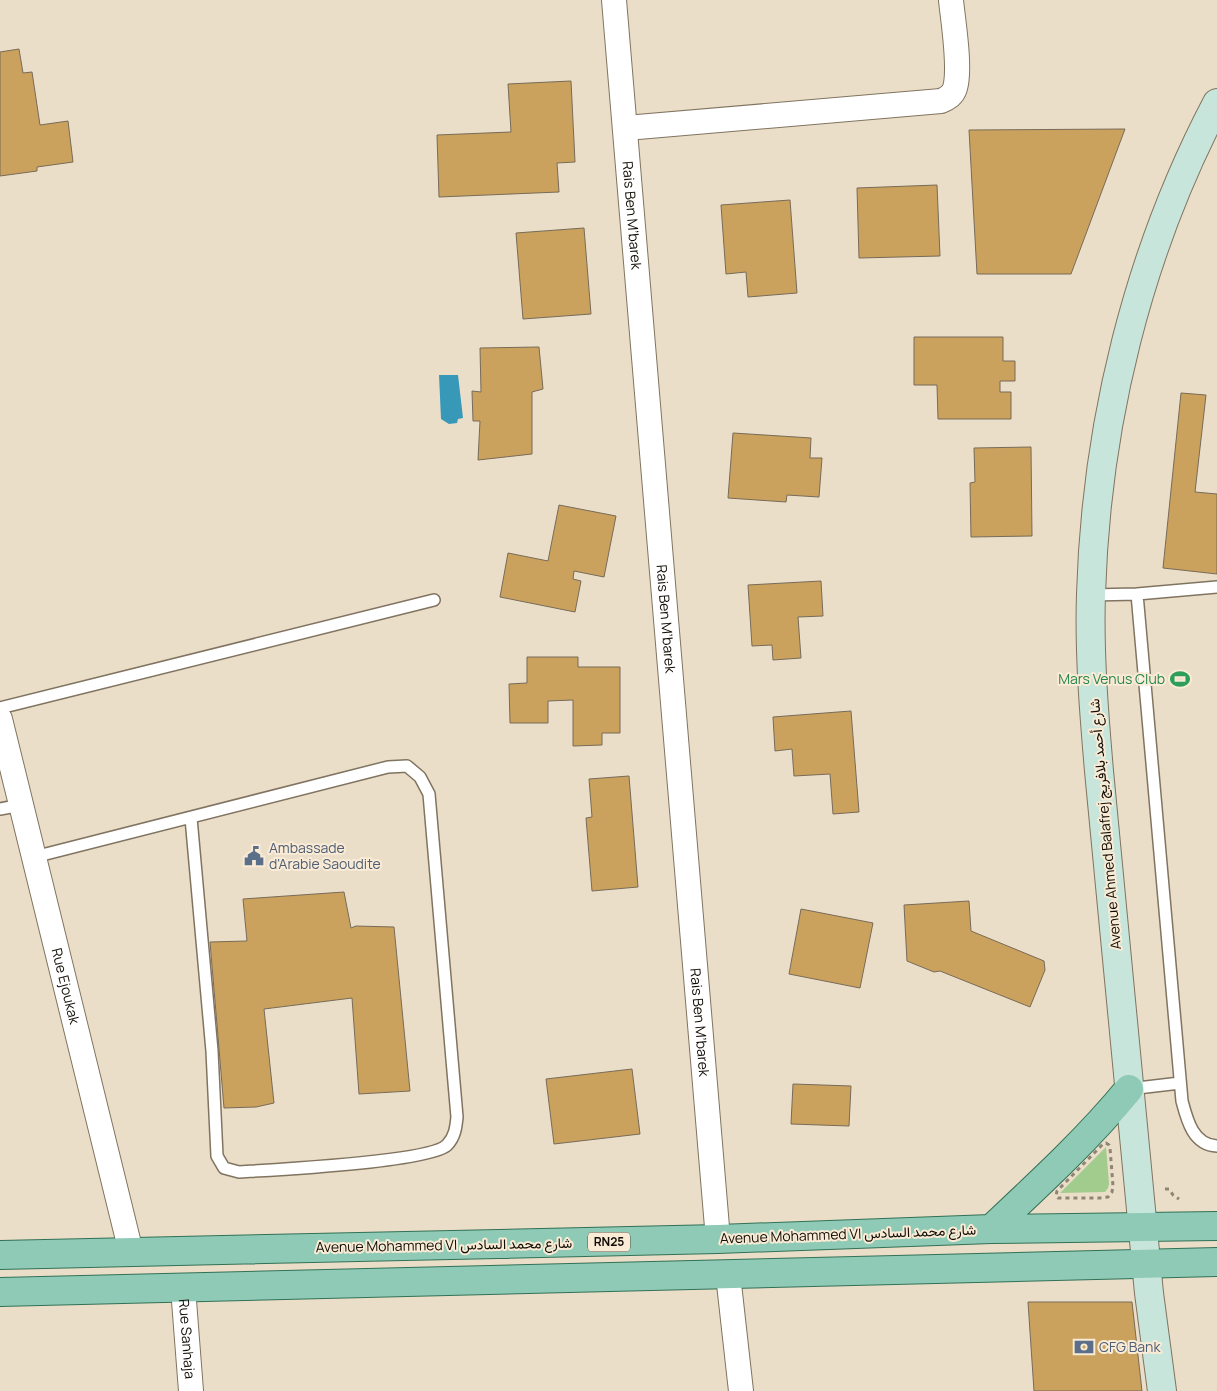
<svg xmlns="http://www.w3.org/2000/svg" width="1217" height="1391" font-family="Manrope,Vazirmatn,sans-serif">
  <rect width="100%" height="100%" fill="#ebdec8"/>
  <!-- green -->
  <path fill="#a2cb8e" d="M1106,1147L1109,1184L1108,1188L1105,1192L1060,1193Z"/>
  <!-- water -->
  <path fill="#3898b8" d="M439,375H458L463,418L458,419L457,423L449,424L441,419Z"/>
  <!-- building -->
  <path fill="#cba25d" stroke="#776b58" d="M19,49L23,73L32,72L40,125L68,121L73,162L37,167V171L0,176V52Z
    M571,81L575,162L557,163L559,192L439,197L437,135L511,132L508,84Z
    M1125,129L1071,274H977L969,130Z
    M937,185L940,256L859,258L857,188Z
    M790,200L797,293L748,297L746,272L726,274L721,205Z
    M584,228L591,314L523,319L516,233Z
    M914,337H1003V361H1015V381H1000V392H1011V419H938L937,385H914Z
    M539,347L543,389L532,392V454L478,460L480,421H473L472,391L481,392L480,348Z
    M1181,393L1206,395L1195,492L1217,494V574L1163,568Z
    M733,433L811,438L810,458H822L819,497L787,495L786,502L728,498Z
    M1031,447L1032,536L971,537L970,483L975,482L974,448Z
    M559,505L616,516L604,577L574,571L573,579L581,581L575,612L500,597L508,553L548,561Z
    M821,581L823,616L798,617L801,658L773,660L772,645L752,646L748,585Z
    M527,657H578V667H620V733H602V745L573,746V700L548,701V723H510L509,684L527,683Z
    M851,711L859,812L833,814L830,774L794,776L792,749L775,751L773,717Z
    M629,776L638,887L592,891L586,818L592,817L589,779Z
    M344,892L351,928L356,926L394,927L410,1091L359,1094L352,998L264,1009L274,1103L256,1107L224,1108L210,942L247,941L243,899Z
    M969,901L971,931L1044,961L1045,970L1030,1007L940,971L934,972L907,961L904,905Z
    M801,909L873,923L860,988L789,974Z
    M632,1069L640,1134L554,1144L546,1079Z
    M793,1084L851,1086L849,1126L791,1124Z
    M1028,1302H1132L1142,1391H1034Z"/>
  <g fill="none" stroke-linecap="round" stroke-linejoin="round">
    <defs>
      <path id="lane" d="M1137,594L1182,1101C1187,1120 1193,1145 1217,1146
        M1091,595L1137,594L1217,587
        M0,708L434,600
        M0,809L21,805
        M34,857L388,767L407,766L420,777L429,794L457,1117C456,1127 455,1137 447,1145C430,1162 270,1170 239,1172L224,1168L217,1156L212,1051L191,818
        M1129,1089L1180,1083"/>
      <g id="street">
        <path id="s1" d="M614,0L718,1239"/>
        <path d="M626,128L941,101C948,98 953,95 955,88C961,68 953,21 951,0"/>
        <path id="s2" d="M0,719L131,1252"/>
        <path d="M728,1275L741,1391"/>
        <path id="s3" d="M183,1288L191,1391"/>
      </g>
      <path id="secondary" d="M1162,1391L1149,1293L1099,771C1094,713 1089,652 1091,594C1096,424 1138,253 1217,103"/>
      <path id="primary" d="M991,1229C1039,1184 1087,1140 1129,1089
        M0,1255L718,1239L991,1229L1217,1226
        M0,1292L1217,1262"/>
    </defs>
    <!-- lane casing -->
    <use href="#lane" stroke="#807461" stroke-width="14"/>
    <!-- street casing -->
    <use href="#street" stroke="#807461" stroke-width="26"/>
    <!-- secondary casing -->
    <use href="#secondary" stroke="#807461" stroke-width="30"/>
    <!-- primary casing -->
    <use href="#primary" stroke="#327157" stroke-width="30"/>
    <!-- path -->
    <path stroke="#8e8575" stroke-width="3" stroke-dasharray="4 4" stroke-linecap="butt" d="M1106,1143L1109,1145L1110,1148L1113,1186L1112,1192L1108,1197L1100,1198H1058L1056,1196L1057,1191L1103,1144Z
      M1165,1189H1169L1173,1195L1179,1199"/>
    <!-- lane -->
    <use href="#lane" stroke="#fff" stroke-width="11"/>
    <!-- street -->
    <use href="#street" stroke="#fff" stroke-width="24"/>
    <!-- secondary -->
    <use href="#secondary" stroke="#c7e5da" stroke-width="28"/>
    <!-- primary -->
    <use href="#primary" stroke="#8ecab5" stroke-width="28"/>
  </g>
  <!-- icons -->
  <defs>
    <symbol id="stadium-bare" viewBox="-9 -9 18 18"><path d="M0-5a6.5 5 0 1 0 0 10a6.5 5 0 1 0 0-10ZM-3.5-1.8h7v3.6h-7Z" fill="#2e9e5b" stroke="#f9ebd5" stroke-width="2.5" paint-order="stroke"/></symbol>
    <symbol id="civic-bare" viewBox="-9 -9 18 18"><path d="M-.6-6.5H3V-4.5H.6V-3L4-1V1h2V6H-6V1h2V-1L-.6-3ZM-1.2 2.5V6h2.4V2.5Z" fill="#5c6f8a" stroke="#f9ebd5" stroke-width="2.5" paint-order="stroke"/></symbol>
    <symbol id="bank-bare" viewBox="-9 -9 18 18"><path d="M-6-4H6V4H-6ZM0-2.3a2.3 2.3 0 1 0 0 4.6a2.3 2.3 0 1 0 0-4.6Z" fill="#5c6f8a" stroke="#f9ebd5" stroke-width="2.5" paint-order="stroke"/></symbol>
  </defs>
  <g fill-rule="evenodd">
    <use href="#stadium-bare" x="1166" y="665" width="28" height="28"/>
    <use href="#civic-bare" x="240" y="842" width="28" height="28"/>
    <use href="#bank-bare" x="1070" y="1333" width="28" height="28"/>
  </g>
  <g text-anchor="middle" stroke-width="4" stroke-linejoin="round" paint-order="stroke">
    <!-- shield labels -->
    <rect fill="#f9ebd5" stroke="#575044" stroke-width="1" x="588" y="1232.5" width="42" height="19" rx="4"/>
    <g font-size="12" font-weight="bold" fill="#110d06">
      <text x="609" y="1246">RN25</text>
    </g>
    <!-- street labels -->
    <g font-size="14" fill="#110d06" stroke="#f9ebd5">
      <text dy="5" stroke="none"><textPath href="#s1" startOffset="216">Rais Ben M’barek</textPath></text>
      <text dy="5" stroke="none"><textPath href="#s1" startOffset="621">Rais Ben M’barek</textPath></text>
      <text transform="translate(1105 824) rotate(-95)" y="5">Avenue Ahmed Balafrej شارع أحمد بلافريج</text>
      <text dy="5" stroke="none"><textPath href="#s2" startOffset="275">Rue Ejoukak</textPath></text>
      <text dy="5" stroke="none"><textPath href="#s1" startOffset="1026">Rais Ben M’barek</textPath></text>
      <text transform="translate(848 1234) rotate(-2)" y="5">Avenue Mohammed VI شارع محمد السادس</text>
      <text transform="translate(444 1245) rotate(-1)" y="5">Avenue Mohammed VI شارع محمد السادس</text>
      <text dy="5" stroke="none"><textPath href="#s3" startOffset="51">Rue Sanhaja</textPath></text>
    </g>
    <!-- leisure labels -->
    <g font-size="14" fill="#27864d" stroke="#f9ebd5" text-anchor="end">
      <text x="1165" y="684">Mars Venus Club</text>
    </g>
    <!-- service labels -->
    <g font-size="14" fill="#4e5e75" stroke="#f9ebd5" text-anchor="start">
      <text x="269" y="853">Ambassade<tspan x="269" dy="16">d'Arabie Saoudite</tspan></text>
      <text x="1099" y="1352">CFG Bank</text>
    </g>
  </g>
</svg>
